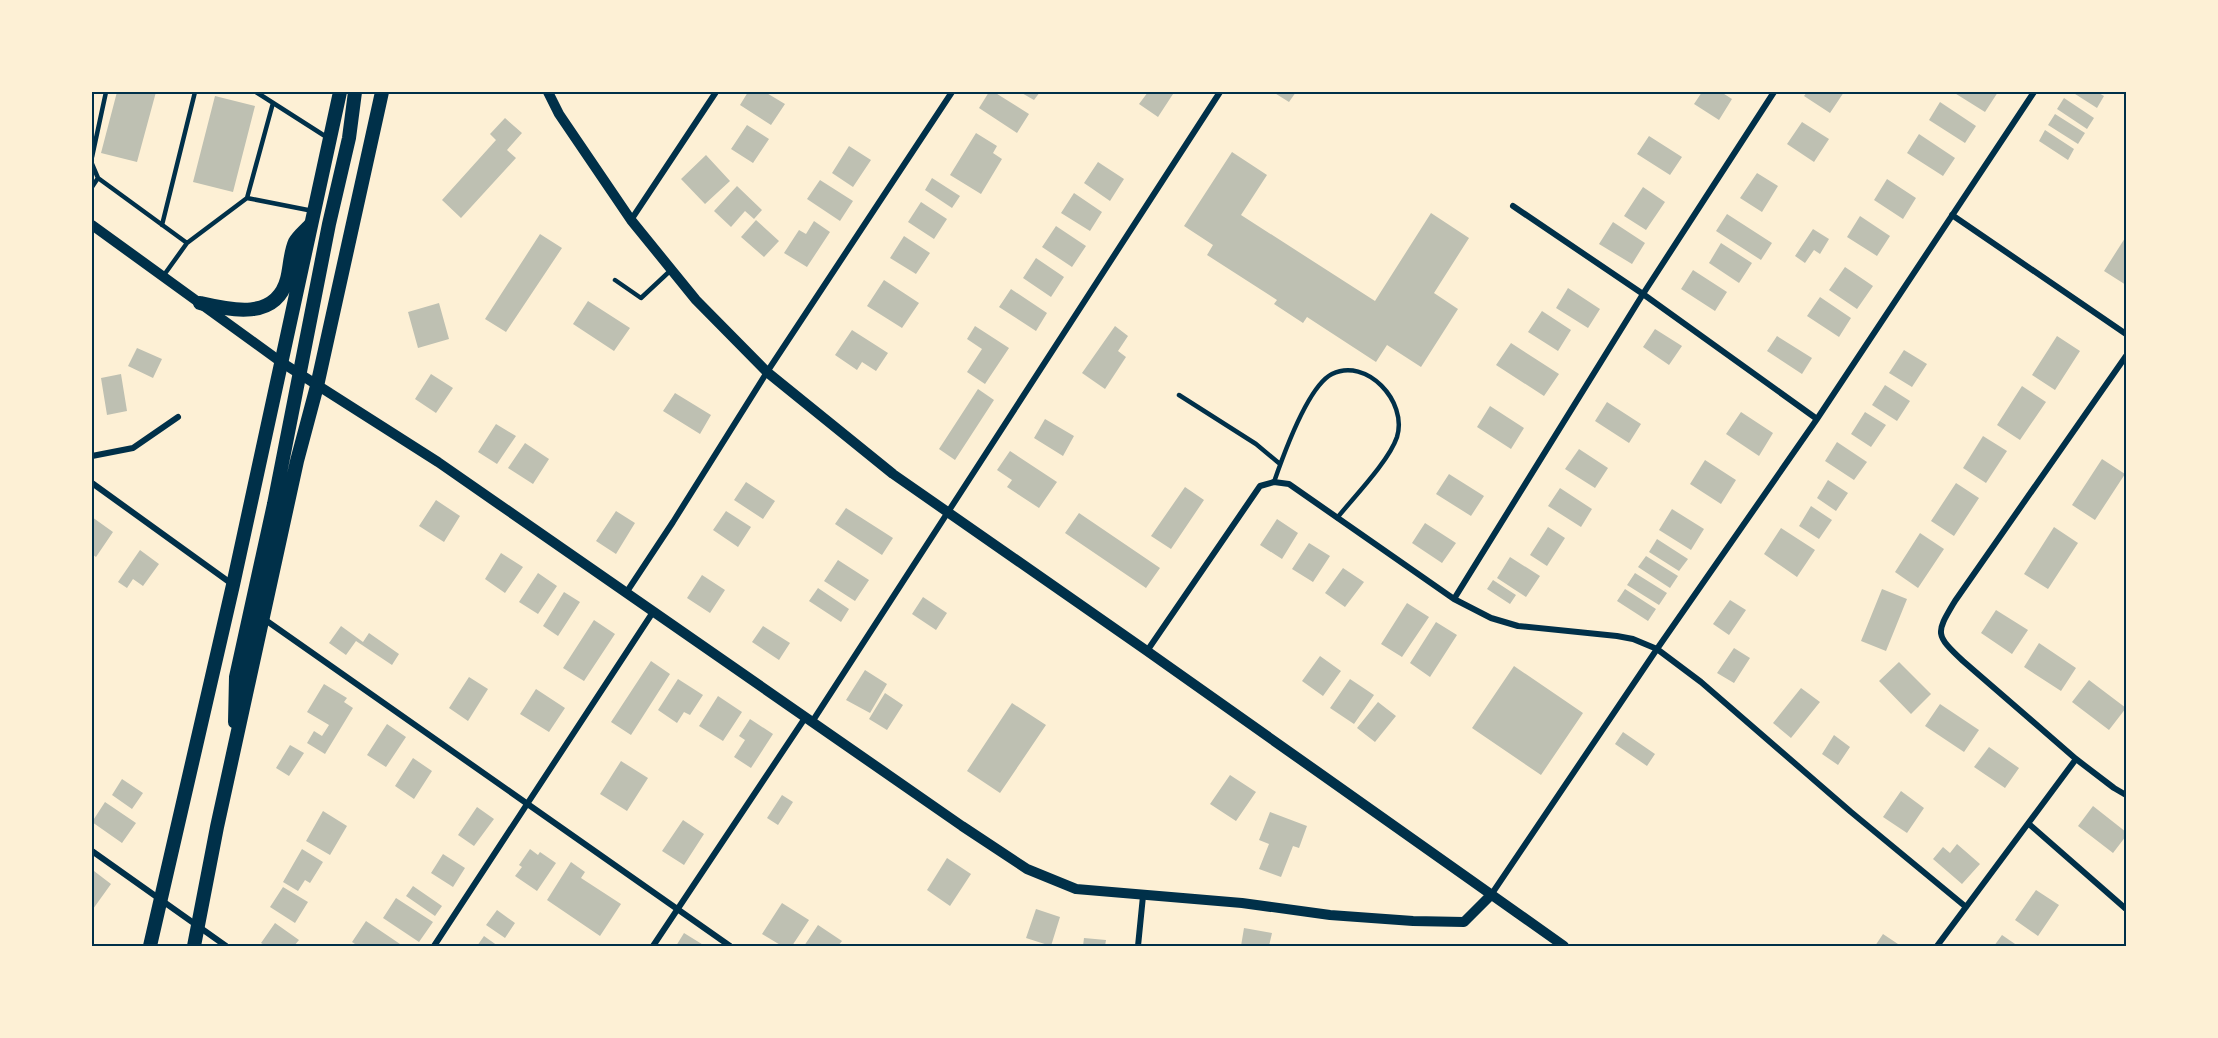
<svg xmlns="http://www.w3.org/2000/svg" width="2218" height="1038" font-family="'Fira Sans Condensed',sans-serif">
  <rect width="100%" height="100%" fill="#fdf0d5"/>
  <!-- building -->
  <path fill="#bec0b2" d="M117,92H156L137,162L101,153Z
    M748,92H765L785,104L771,125L740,105Z
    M989,92H994L1029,114L1017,133L979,108Z
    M1020,92H1040L1034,100Z
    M1148,92H1170L1173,94L1158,117L1139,104Z
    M1273,92H1296L1289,102Z
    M1702,92H1721L1732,99L1719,120L1694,104Z
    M1807,92H1844L1830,113L1804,96Z
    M1953,92H1998L1985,112Z
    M2072,92H2097L2104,96L2097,108Z
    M215,96L255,106L233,192L193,182Z
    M2064,98L2094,118L2087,129L2057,109Z
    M1940,102L1976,126L1965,143L1929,120Z
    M2055,114L2085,133L2078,144L2048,125Z
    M505,118L522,133L507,150L516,158L461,218L442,200L496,140L490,134Z
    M1802,122L1829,139L1814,162L1787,144Z
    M747,125L769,139L753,163L731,149Z
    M2045,130L2074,149L2068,160L2039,141Z
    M976,133L997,146L993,153L1002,159L981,194L950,175Z
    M1919,134L1955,158L1943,176L1907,153Z
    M1649,136L1682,157L1670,175L1637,154Z
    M849,146L871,160L853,187L832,173Z
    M1232,152L1267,175L1241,215L1375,301L1431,213L1469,238L1434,293L1458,309L1421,367L1387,345L1376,362L1307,317L1303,323L1274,304L1277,300L1207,255L1213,245L1184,226Z
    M706,155L730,181L705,204L681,179Z
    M1098,162L1124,179L1110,201L1084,183Z
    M1757,173L1778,186L1762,212L1740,198Z
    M932,178L960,196L952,208L925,190Z
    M1887,179L1916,198L1903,219L1874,200Z
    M820,180L853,201L840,221L807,199Z
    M737,186L762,210L754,219L745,211L731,227L714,211Z
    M1643,187L1665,202L1646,230L1624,216Z
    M1074,193L1102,212L1090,231L1061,213Z
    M921,202L947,219L934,239L908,222Z
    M1727,214L1772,243L1761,260L1716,231Z
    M1860,216L1890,236L1877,256L1847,237Z
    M756,220L779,241L764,257L741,237Z
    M814,221L830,232L807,267L784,253L799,230L806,234Z
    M1613,222L1645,243L1632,264L1599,244Z
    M1056,226L1086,246L1072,267L1042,247Z
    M1813,229L1829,239L1820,254L1814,250L1805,263L1795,256Z
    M540,234L562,248L506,332L485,319Z
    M904,236L930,253L916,274L890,258Z
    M2125,238L2126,239V285L2104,271Z
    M1721,243L1752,263L1739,283L1709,263Z
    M1036,258L1064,277L1051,297L1023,278Z
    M1845,267L1873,286L1857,309L1829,290Z
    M1693,270L1727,292L1715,311L1681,289Z
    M884,280L919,303L902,328L867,306Z
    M1568,288L1600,309L1588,328L1556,308Z
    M1011,289L1047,313L1036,331L999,307Z
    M1820,297L1851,318L1839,337L1807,316Z
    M588,301L630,328L614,351L573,324Z
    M439,303L449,339L418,348L408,312Z
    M1542,311L1571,330L1558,351L1528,332Z
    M975,326L1009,348L985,384L967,372L982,349L967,339Z
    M1115,326L1128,336L1118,351L1126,357L1105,389L1082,373Z
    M1655,329L1682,346L1669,365L1643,347Z
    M852,330L888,353L876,371L862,362L857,370L835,355Z
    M1777,336L1812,358L1802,374L1767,351Z
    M2057,336L2080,351L2055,390L2032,375Z
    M1511,343L1559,374L1544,396L1496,365Z
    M137,348L162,359L153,378L128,366Z
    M1904,350L1927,364L1912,387L1889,373Z
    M121,374L127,411L107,415L101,378Z
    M431,374L453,388L436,413L415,399Z
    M1885,385L1910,401L1897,421L1872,405Z
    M2022,386L2046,402L2020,440L1997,425Z
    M978,389L994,400L955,460L939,449Z
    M675,393L711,415L700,434L663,411Z
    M1607,402L1641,424L1629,443L1595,421Z
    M1490,406L1524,428L1511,449L1477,427Z
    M1741,412L1773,433L1759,456L1726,434Z
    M1865,412L1886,425L1871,447L1851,434Z
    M1045,419L1074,436L1063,456L1034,438Z
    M496,424L516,436L497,464L478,452Z
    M1983,436L2007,451L1986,483L1963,468Z
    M1837,442L1867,462L1854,480L1825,461Z
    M525,443L549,459L533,484L508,468Z
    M1579,449L1608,468L1595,488L1565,469Z
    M1010,451L1057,482L1039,508L1007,487L1012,480L997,470Z
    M2102,459L2125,474L2095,520L2072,505Z
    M1705,460L1736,480L1721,504L1690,484Z
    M1449,474L1484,496L1471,516L1436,494Z
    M1828,480L1848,493L1836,511L1817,498Z
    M746,482L775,501L763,519L734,500Z
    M1956,483L1979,498L1954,536L1931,521Z
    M1185,487L1204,500L1171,549L1151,536Z
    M1560,488L1592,509L1581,527L1548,506Z
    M436,500L460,516L444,542L419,526Z
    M1811,506L1832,520L1819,539L1799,526Z
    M846,508L893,538L882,555L835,524Z
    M1672,509L1704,529L1691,550L1659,530Z
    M616,511L635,523L616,554L596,541Z
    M726,511L751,527L738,547L713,530Z
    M1079,513L1160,568L1146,588L1065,533Z
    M92,517L113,532L96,557L92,554Z
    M1277,519L1298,533L1282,559L1260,545Z
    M1425,523L1456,543L1442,563L1412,543Z
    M1548,527L1565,538L1547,566L1530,555Z
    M2054,527L2078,543L2048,589L2024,574Z
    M1781,528L1815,550L1797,577L1764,554Z
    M1920,533L1944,549L1918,588L1895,572Z
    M1657,539L1688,559L1679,571L1649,552Z
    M1309,543L1330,556L1313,582L1292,569Z
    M140,550L159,564L143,586L133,579L127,588L118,582Z
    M501,553L523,567L505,593L485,579Z
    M1646,556L1678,576L1670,588L1638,567Z
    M1510,557L1540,576L1526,597L1497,578Z
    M838,560L869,580L855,601L824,581Z
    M1343,568L1364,582L1345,607L1325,593Z
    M538,573L557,586L538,614L519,602Z
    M1635,573L1667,593L1659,605L1627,585Z
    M702,575L725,590L710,613L687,598Z
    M1493,580L1516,595L1510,604L1487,589Z
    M818,588L849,609L841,622L809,601Z
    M1625,589L1656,609L1648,621L1617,601Z
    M1882,589L1907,599L1886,651L1861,641Z
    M564,592L580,602L558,636L543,626Z
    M923,597L947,613L936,630L912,614Z
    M1730,600L1746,610L1729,635L1713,624Z
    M1407,603L1429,617L1402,657L1381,644Z
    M1996,610L2028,630L2012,654L1981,633Z
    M594,620L615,634L584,681L563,668Z
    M1436,622L1457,635L1430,677L1410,663Z
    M341,626L363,642L369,633L399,654L392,665L356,641L346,655L329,643Z
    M763,626L790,643L779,660L752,642Z
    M2039,643L2076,668L2061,691L2024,667Z
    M1734,648L1750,658L1734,683L1717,673Z
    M1320,656L1341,671L1323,696L1302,681Z
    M651,661L670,674L631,735L611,722Z
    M1899,662L1931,694L1911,714L1879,681Z
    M1514,666L1583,713L1541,775L1472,728Z
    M865,670L887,684L870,713L846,700Z
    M469,677L488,689L468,721L449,708Z
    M678,679L703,695L690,715L684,712L677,723L658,710Z
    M1350,679L1374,695L1354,724L1330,708Z
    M2089,680L2126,708L2109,730L2072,702Z
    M324,684L347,698L344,702L353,708L325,754L307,743L314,731L322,736L329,725L307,712Z
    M1801,688L1820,702L1791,738L1773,723Z
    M536,689L565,708L549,732L520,714Z
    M885,693L903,705L887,730L869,719Z
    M718,696L742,712L723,741L699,726Z
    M1378,702L1396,716L1375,742L1357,728Z
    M1012,703L1046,725L1000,793L967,771Z
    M1940,704L1979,730L1964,752L1925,726Z
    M750,719L773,734L751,768L734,757L745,740L739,736Z
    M387,724L406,737L386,767L367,755Z
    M1623,732L1655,754L1647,766L1615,744Z
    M1834,735L1850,747L1838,765L1822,754Z
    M290,745L304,753L289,776L276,768Z
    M1989,747L2019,768L2005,788L1974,767Z
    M413,758L432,771L414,799L395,786Z
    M621,761L648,778L627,811L600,794Z
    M1230,775L1256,792L1236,821L1210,804Z
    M122,779L143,793L132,809L112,795Z
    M1901,791L1924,808L1907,833L1883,817Z
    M782,795L793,802L778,825L767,818Z
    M105,802L136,823L122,843L92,822Z
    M2093,806L2126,832V836L2113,853L2078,826Z
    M477,807L494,819L474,846L458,835Z
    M323,811L347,826L330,855L306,841Z
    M1270,812L1307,826L1299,848L1293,846L1281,877L1259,869L1269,844L1259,840Z
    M683,820L704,834L684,865L662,851Z
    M1957,844L1980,864L1962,884L1933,859L1943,847L1950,853Z
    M302,849L323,862L310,883L305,880L298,891L283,882Z
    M530,849L538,855L540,852L556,863L537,891L515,876L522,867L519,865Z
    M443,854L465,868L453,887L431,873Z
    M947,858L971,874L950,906L927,890Z
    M571,862L585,872L581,878L621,904L600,936L547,900Z
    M94,871L111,884L93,909L92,908V874Z
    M413,886L442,906L435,916L406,896Z
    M283,887L308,902L295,923L270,907Z
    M2036,890L2059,905L2038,936L2015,920Z
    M396,898L433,922L419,942L383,918Z
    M782,903L809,920L792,946H782L762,934Z
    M1036,909L1060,917L1051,946L1026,938Z
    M497,910L515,923L505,938L486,925Z
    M366,921L403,946H358L352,942Z
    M275,923L299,940L294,946H266L261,943Z
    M818,925L842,941L838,946H804Z
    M1244,928L1272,933L1269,946H1241Z
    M684,933L705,946H676Z
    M1883,934L1901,946H1875Z
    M2002,935L2018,946H1994Z
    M484,936L498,946H477Z
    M1084,938L1106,940L1105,946H1083Z"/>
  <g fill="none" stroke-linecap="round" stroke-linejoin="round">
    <!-- service -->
    <path stroke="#003049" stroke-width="4.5" d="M256,92L328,138
      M92,157L106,92
      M92,164L98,178L187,243L247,198L313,211
      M92,187L98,178
      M247,198L273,103
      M162,225L195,92
      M164,275L187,243
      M615,280L641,298L671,270
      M1179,395L1256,444L1280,464
      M1274,482C1283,456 1308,386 1332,374C1366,357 1408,401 1397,437C1389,461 1354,497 1337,518"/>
    <!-- minor -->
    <path stroke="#003049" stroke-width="6" d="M1513,206L1643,294L1817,419
      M1952,215L2126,334
      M631,220L716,92
      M2126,356L1955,601C1936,633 1934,634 1963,661L2076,759L2114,788L2126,795
      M92,456L133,448L178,417
      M92,483L232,584
      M626,593L673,522L767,372L952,92
      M1454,599L1643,294L1774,92
      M264,619L730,946
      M1147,651L1260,486L1274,482L1289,484L1454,599L1491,618L1518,626L1617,636L1633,639L1657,649L1701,682L1851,812L1966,907
      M812,722L1220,92
      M2029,824L2126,909
      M92,851L226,946
      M1491,895L1657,649L1817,419L2034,92
      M434,946L653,612
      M653,946L805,718
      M1138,946L1143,896
      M1937,946L2076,759"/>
    <!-- tertiary -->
    <path stroke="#003049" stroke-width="10" d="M548,92L559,114L631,220L696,300L767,372L893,474L1147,651L1564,946
      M92,225L281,362L438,462L962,826L1027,869L1076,889L1242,903L1330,915L1413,921L1464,922L1491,895"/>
    <!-- trunk -->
    <path stroke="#003049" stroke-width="14" d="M200,303C230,310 276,321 287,279C290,268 290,253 295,242C298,236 306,230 310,225
      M235,722L236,677L274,504L329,224L349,138L355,92
      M150,946L233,585L340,92
      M194,946L217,827L297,461L317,386L382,92"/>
  </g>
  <!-- border -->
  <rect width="2218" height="1038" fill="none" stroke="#fdf0d5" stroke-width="186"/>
  <rect x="93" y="93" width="2032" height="852" fill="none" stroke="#003049" stroke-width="2"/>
</svg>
